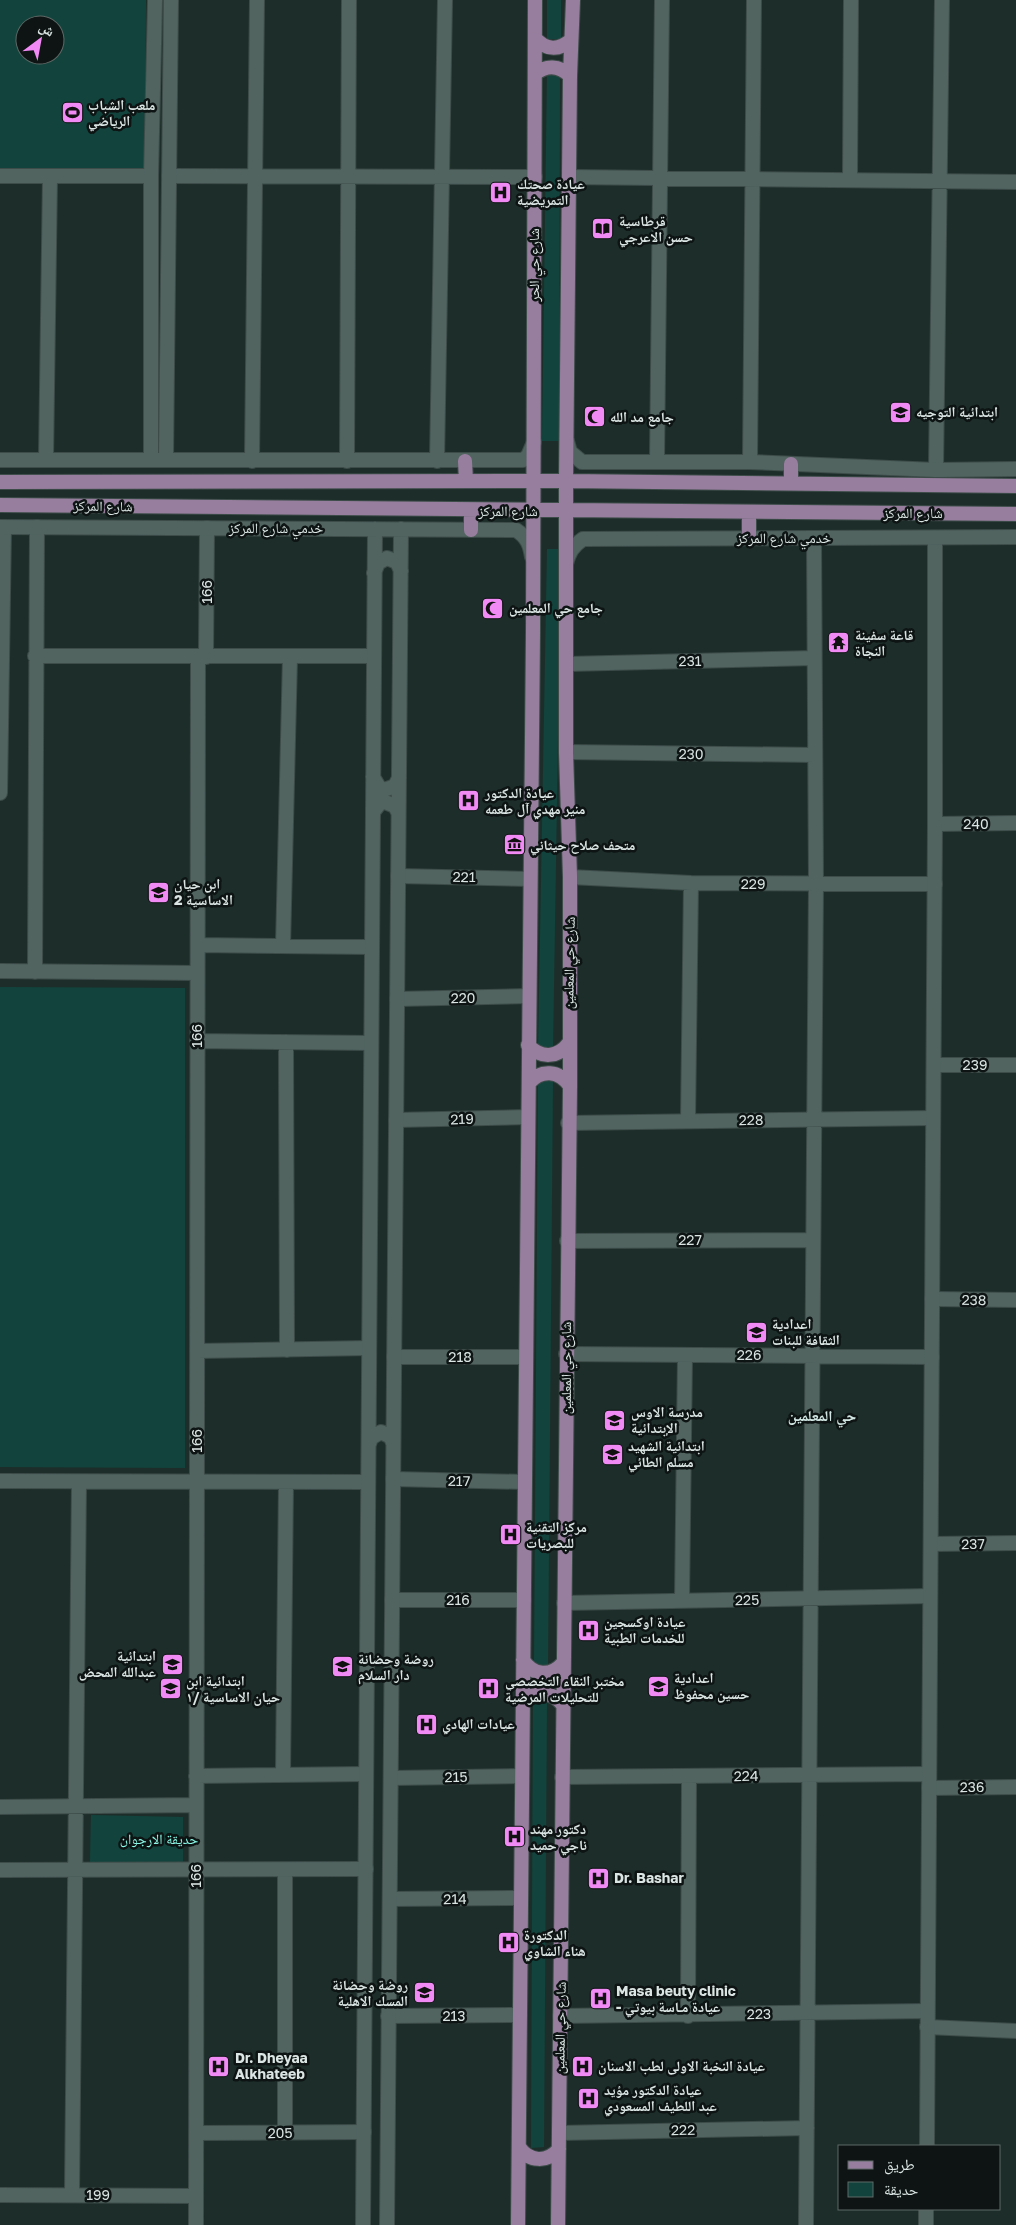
<svg xmlns="http://www.w3.org/2000/svg" width="1016" height="2225" font-family="'Golos Text','Noto Naskh Arabic',sans-serif">
  <rect width="100%" height="100%" fill="#1d2e2a"/>
  <!-- green -->
  <path fill="#12443d" fill-rule="evenodd" d="M0,0H146L145,172L0,171ZM25,25H55V55H25Z
    M547,0H561V39H547Z
    M547,72H560L559,441H542Z
    M547,549H561L553,1049H538Z
    M0,987L185,988V1468L0,1467Z
    M538,1079H553L548,1666H534Z
    M533,1698H547L544,2147L531,2148Z
    M91,1815L183,1817V1862H90Z"/>
  <g fill="none" stroke-linecap="round" stroke-linejoin="round">
    <defs>
      <path id="minor" d="M0,176H151
        M169,176L535,177
        M569,177L1016,182
        M850,180L851,0
        M46,460L50,176
        M252,461L257,0
        M347,461L349,0
        M437,461L445,0
        M657,462L662,0
        M750,462L754,0
        M936,470L942,0
        M35,656H374
        M206,657L207,528
        M567,664L814,658
        M566,752L815,755
        M0,793L4,527
        M935,824L1016,823
        M398,876L530,879
        M570,877L691,883L935,884
        M198,945L372,947
        M283,946L290,657
        M0,971L197,973
        M35,972L37,527
        M397,999L529,996
        M197,1041L371,1043
        M286,1042L287,1350
        M934,1065H1016
        M396,1120L528,1117
        M688,1121L691,883
        M568,1123L933,1118
        M567,1241L813,1240
        M932,1299L1016,1300
        M197,1351L369,1348
        M566,1354L932,1357
        M394,1357H526
        M393,1479L525,1482
        M0,1481L368,1482
        M931,1544L1016,1543
        M392,1600H524
        M682,1601L685,1355
        M564,1603L930,1596
        M283,1775L286,1482
        M196,1776L366,1774
        M562,1777L929,1774
        M391,1778L522,1776
        M929,1788L1016,1787
        M0,1807L196,1805
        M0,1870L366,1869
        M285,1870V2132
        M390,1899L521,1898
        M388,2016L520,2015
        M560,2016L927,2011
        M688,2016L689,1776
        M927,2027L1016,2031
        M196,2133L364,2132
        M559,2133L807,2128
        M0,2195L196,2196
        M72,2195L79,1482
        M196,2225L198,656
        M806,2225L816,884L814,538"/>
      <path id="tertiary" d="M567,441L570,452L582,462H750L936,470L1016,469
        M0,460H523L528,456L534,442
        M151,460V176L155,0
        M166,460L171,0
        M0,527L516,530C527,537 530,544 532,557
        M566,564C569,552 573,546 583,539L1016,537
        M374,573L378,563L387,558L397,562L401,571
        M373,777L379,787L384,790L395,786L399,778
        M373,812L380,803L385,802L395,806L398,812
        M369,1444L371,1438L381,1432L391,1437L393,1443
        M927,2146L935,824V538
        M363,2225L375,529
        M387,2225L401,529
        M926,2225V2209"/>
      <path id="primary" d="M535,38C545,50 559,51 571,40
        M535,74C546,65 559,65 570,76
        M465,461L466,481
        M0,482L566,481L1016,486
        M791,483V464
        M0,505L1016,514
        M471,511V530
        M749,512V537
        M528,1045C541,1059 558,1058 569,1043
        M529,1083C541,1069 559,1070 570,1086
        M523,1660C533,1676 551,1677 563,1663
        M523,1703C534,1689 552,1691 563,1705
        M519,2147C529,2162 547,2163 559,2149
        M518,2225L533,632L535,0
        M558,2225L570,1086V877L566,752V481L570,76L573,0"/>
    </defs>
    <!-- minor casing -->
    <use href="#minor" stroke="#3d4c49" stroke-width="16"/>
    <!-- tertiary casing -->
    <use href="#tertiary" stroke="#3d4c49" stroke-width="16"/>
    <!-- primary casing -->
    <use href="#primary" stroke="#3d4c49" stroke-width="16"/>
    <!-- minor -->
    <use href="#minor" stroke="#516460" stroke-width="14"/>
    <!-- tertiary -->
    <use href="#tertiary" stroke="#516460" stroke-width="14"/>
    <!-- primary -->
    <use href="#primary" stroke="#977e9e" stroke-width="14"/>
  </g>
  <!-- icons -->
  <defs>
    <symbol id="stadium-square" viewBox="-11 -11 22 22"><rect x="-9" y="-9" width="18" height="18" rx="4" fill="#f18af4" stroke="#0d1413"/><path d="M0-5a6.5 5 0 1 0 0 10a6.5 5 0 1 0 0-10ZM-3.5-1.8h7v3.6h-7Z" fill="#111"/></symbol>
    <symbol id="hospital-square" viewBox="-11 -11 22 22"><rect x="-9" y="-9" width="18" height="18" rx="4" fill="#f18af4" stroke="#0d1413"/><path d="M-5-5h3v3.5h4V-5h3V5h-3V1.5h-4V5h-3Z" fill="#111"/></symbol>
    <symbol id="library-square" viewBox="-11 -11 22 22"><rect x="-9" y="-9" width="18" height="18" rx="4" fill="#f18af4" stroke="#0d1413"/><path d="M-6-4Q-3-5.5-.7-3.5V5Q-3 3-6 4ZM6-4Q3-5.5 .7-3.5V5Q3 3 6 4Z" fill="#111"/></symbol>
    <symbol id="school-square" viewBox="-11 -11 22 22"><rect x="-9" y="-9" width="18" height="18" rx="4" fill="#f18af4" stroke="#0d1413"/><path d="M0-5L7-2L0 1L-7-2ZM-4 1L0 2.5L4 1V4Q0 6-4 4Z" fill="#111"/></symbol>
    <symbol id="mosque-square" viewBox="-11 -11 22 22"><rect x="-9" y="-9" width="18" height="18" rx="4" fill="#f18af4" stroke="#0d1413"/><path d="M3.5-4.9A6 6 0 1 0 3.5 4.9A5 5 0 1 1 3.5-4.9Z" fill="#111"/></symbol>
    <symbol id="temple-square" viewBox="-11 -11 22 22"><rect x="-9" y="-9" width="18" height="18" rx="4" fill="#f18af4" stroke="#0d1413"/><path d="M0-6L5-2H3V0L6.5 2.5H4V6H1.5V3h-3V6H-4V2.5H-6.5L-3 0V-2H-5Z" fill="#111"/></symbol>
    <symbol id="museum-square" viewBox="-11 -11 22 22"><rect x="-9" y="-9" width="18" height="18" rx="4" fill="#f18af4" stroke="#0d1413"/><path d="M0-6L6-3V-2H-6V-3ZM-5-1h2V3h-2ZM-1-1h2V3h-2ZM3-1h2V3H3ZM-6 4H6V6H-6Z" fill="#111"/></symbol>
  </defs>
  <g fill-rule="evenodd">
    <use href="#stadium-square" x="60" y="100" width="25" height="25"/>
    <use href="#hospital-square" x="488" y="180" width="25" height="25"/>
    <use href="#library-square" x="590" y="216" width="25" height="25"/>
    <use href="#school-square" x="888" y="400" width="25" height="25"/>
    <use href="#mosque-square" x="582" y="404" width="25" height="25"/>
    <use href="#mosque-square" x="480" y="596" width="25" height="25"/>
    <use href="#temple-square" x="826" y="630" width="25" height="25"/>
    <use href="#hospital-square" x="456" y="788" width="25" height="25"/>
    <use href="#museum-square" x="502" y="832" width="25" height="25"/>
    <use href="#school-square" x="146" y="880" width="25" height="25"/>
    <use href="#school-square" x="744" y="1320" width="25" height="25"/>
    <use href="#school-square" x="602" y="1408" width="25" height="25"/>
    <use href="#school-square" x="600" y="1442" width="25" height="25"/>
    <use href="#hospital-square" x="498" y="1522" width="25" height="25"/>
    <use href="#hospital-square" x="576" y="1618" width="25" height="25"/>
    <use href="#school-square" x="160" y="1652" width="25" height="25"/>
    <use href="#school-square" x="330" y="1654" width="25" height="25"/>
    <use href="#school-square" x="646" y="1674" width="25" height="25"/>
    <use href="#school-square" x="158" y="1676" width="25" height="25"/>
    <use href="#hospital-square" x="476" y="1676" width="25" height="25"/>
    <use href="#hospital-square" x="414" y="1712" width="25" height="25"/>
    <use href="#hospital-square" x="502" y="1824" width="25" height="25"/>
    <use href="#hospital-square" x="586" y="1866" width="25" height="25"/>
    <use href="#hospital-square" x="496" y="1930" width="25" height="25"/>
    <use href="#school-square" x="412" y="1980" width="25" height="25"/>
    <use href="#hospital-square" x="588" y="1986" width="25" height="25"/>
    <use href="#hospital-square" x="206" y="2054" width="25" height="25"/>
    <use href="#hospital-square" x="570" y="2054" width="25" height="25"/>
    <use href="#hospital-square" x="576" y="2086" width="25" height="25"/>
  </g>
  <g text-anchor="middle" stroke-width="5" stroke-linejoin="round" paint-order="stroke">
    <!-- poi labels -->
    <g font-size="14" font-weight="bold" fill="#dbe5e3" stroke="#0d1413" text-anchor="start">
      <text x="88" y="110">ملعب الشباب<tspan x="88" dy="16">الرياضي</tspan></text>
      <text x="517" y="189">عيادة صحتك<tspan x="517" dy="16">التمريضية</tspan></text>
      <text x="619" y="226">قرطاسية<tspan x="619" dy="16">حسن الاعرجي</tspan></text>
      <text x="916" y="417">ابتدائية التوجيه</text>
      <text x="610" y="422">جامع مد الله</text>
      <text x="509" y="613">جامع حي المعلمين</text>
      <text x="855" y="640">قاعة سفينة<tspan x="855" dy="16">النجاة</tspan></text>
      <text x="485" y="798">عيادة الدكتور<tspan x="485" dy="16">منير مهدي آل طعمه</tspan></text>
      <text x="530" y="850">متحف صلاح حيثاني</text>
      <text x="174" y="889">ابن حيان<tspan x="174" dy="16">الاساسية 2</tspan></text>
      <text x="772" y="1329">اعدادية<tspan x="772" dy="16">الثقافة للبنات</tspan></text>
      <text x="631" y="1417">مدرسة الاوس<tspan x="631" dy="16">الإبتدائية</tspan></text>
      <text x="628" y="1451">ابتدائية الشهيد<tspan x="628" dy="16">مسلم الطائي</tspan></text>
      <text x="526" y="1532">مركز التقنية<tspan x="526" dy="16">للبصريات</tspan></text>
      <text x="604" y="1627">عيادة اوكسجين<tspan x="604" dy="16">للخدمات الطبية</tspan></text>
      <text x="156" y="1661" text-anchor="end">ابتدائية<tspan x="156" dy="16">عبدالله المحض</tspan></text>
      <text x="358" y="1664">روضة وحضانة<tspan x="358" dy="16">دار السلام</tspan></text>
      <text x="674" y="1683">اعدادية<tspan x="674" dy="16">حسين محفوظ</tspan></text>
      <text x="186" y="1686">ابتدائية ابن<tspan x="186" dy="16">حيان الاساسية /١</tspan></text>
      <text x="505" y="1686">مختبر النقاء التخصصي<tspan x="505" dy="16">للتحليلات المرضية</tspan></text>
      <text x="442" y="1729">عيادات الهادي</text>
      <text x="530" y="1834">دكتور مهند<tspan x="530" dy="16">ناجي حميد</tspan></text>
      <text x="614" y="1883">Dr. Bashar</text>
      <text x="524" y="1940">الدكتورة<tspan x="524" dy="16">هناء الشاوي</tspan></text>
      <text x="408" y="1990" text-anchor="end">روضة وحضانة<tspan x="408" dy="16">المسك الاهلية</tspan></text>
      <text x="616" y="1996">Masa beuty clinic<tspan x="616" dy="16">- عيادة مـاسة بيوتي</tspan></text>
      <text x="235" y="2063">Dr. Dheyaa<tspan x="235" dy="16">Alkhateeb</tspan></text>
      <text x="598" y="2071">عيادة النخبة الاولى لطب الاسنان</text>
      <text x="604" y="2095">عيادة الدكتور مؤيد<tspan x="604" dy="16">عبد اللطيف المسعودي</tspan></text>
    </g>
    <!-- street labels -->
    <g font-size="14" fill="#dbe5e3" stroke="#0d1413">
      <text transform="translate(534 265) rotate(-90)" y="5">شارع حي الحر</text>
      <text transform="translate(103 506) rotate(1)" y="5">شارع المركز</text>
      <text x="508" y="516">شارع المركز</text>
      <text x="913" y="518">شارع المركز</text>
      <text x="276" y="533">خدمي شارع المركز</text>
      <text x="784" y="543">خدمي شارع المركز</text>
      <text transform="translate(207 592) rotate(-90)" y="5">166</text>
      <text transform="translate(690 661) rotate(-1)" y="5">231</text>
      <text transform="translate(691 754) rotate(1)" y="5">230</text>
      <text x="976" y="829">240</text>
      <text transform="translate(464 877) rotate(1)" y="5">221</text>
      <text x="753" y="889">229</text>
      <text transform="translate(569 963) rotate(-89)" y="5">شارع حي المعلمين</text>
      <text transform="translate(463 998) rotate(-1)" y="5">220</text>
      <text transform="translate(197 1036) rotate(-90)" y="5">166</text>
      <text x="975" y="1070">239</text>
      <text transform="translate(462 1119) rotate(-2)" y="5">219</text>
      <text transform="translate(751 1120) rotate(-1)" y="5">228</text>
      <text x="690" y="1245">227</text>
      <text transform="translate(974 1300) rotate(1)" y="5">238</text>
      <text x="749" y="1360">226</text>
      <text x="460" y="1362">218</text>
      <text transform="translate(566 1368) rotate(-90)" y="5">شارع حي المعلمين</text>
      <text transform="translate(197 1441) rotate(-90)" y="5">166</text>
      <text transform="translate(459 1481) rotate(1)" y="5">217</text>
      <text transform="translate(973 1544) rotate(-1)" y="5">237</text>
      <text x="458" y="1605">216</text>
      <text transform="translate(747 1600) rotate(-1)" y="5">225</text>
      <text transform="translate(746 1776) rotate(-1)" y="5">224</text>
      <text transform="translate(456 1777) rotate(-1)" y="5">215</text>
      <text transform="translate(972 1787) rotate(-1)" y="5">236</text>
      <text transform="translate(196 1876) rotate(-90)" y="5">166</text>
      <text transform="translate(455 1899) rotate(-1)" y="5">214</text>
      <text transform="translate(759 2014) rotate(-1)" y="5">223</text>
      <text x="454" y="2021">213</text>
      <text transform="translate(560 2028) rotate(-89)" y="5">شارع حي المعلمين</text>
      <text transform="translate(683 2130) rotate(-1)" y="5">222</text>
      <text transform="translate(280 2133) rotate(-1)" y="5">205</text>
      <text x="98" y="2200">199</text>
    </g>
    <!-- park labels -->
    <g font-size="14" fill="#8af9e7" stroke="#0d1413">
      <text x="159" y="1844">حديقة الارجوان</text>
    </g>
    <!-- neighbourhood labels -->
    <g font-size="15" font-weight="bold" fill="#d1e6e2" stroke="#0d1413">
      <text x="822" y="1421">حي المعلمين</text>
    </g>
  </g>
  <!-- legend -->
  <rect x="838" y="2145" width="162" height="65" fill="#0d1413" stroke="#5f6866"/>
  <rect x="848" y="2161" width="25" height="8" fill="#977e9e" stroke="#5f6866"/>
  <text x="884" y="2170" font-size="15" fill="#dbe5e3">طريق</text>
  <rect x="848" y="2182" width="25" height="15" fill="#12443d" stroke="#5f6866"/>
  <text x="884" y="2195" font-size="15" fill="#dbe5e3">حديقة</text>
  <!-- north arrow -->
  <g transform="translate(40 40) rotate(32)"><circle r="24" fill="#0d1413" stroke="#5f6866"/>
  <path d="M0-4L9 19L0 12L-9 19Z" fill="#f18af4"/>
  <text y="-8" font-size="14" font-weight="bold" text-anchor="middle" fill="#dbe5e3">ش</text>
  </g>
</svg>
